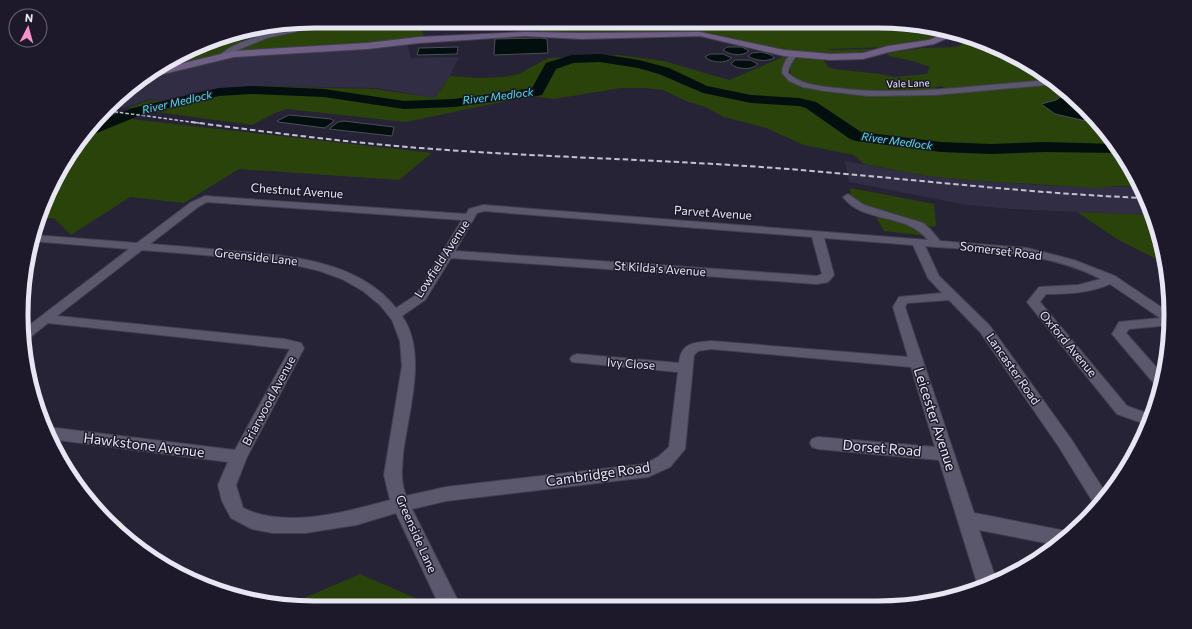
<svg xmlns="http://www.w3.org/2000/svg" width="1192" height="629" font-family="Commissioner,sans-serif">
  <rect width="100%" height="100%" fill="#262336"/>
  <!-- built -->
  <path fill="#312d45" d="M407,42L411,58L459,57L450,76L435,98L376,88L259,86L206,90L161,101L150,99L124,108L113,106L136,82L142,78L192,65L237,55Z
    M845,161L927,176L968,180L1053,186L1140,187L1153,215L1012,209L967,205L849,182Z"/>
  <!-- green -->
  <path fill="#29430b" d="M351,21H485L419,23L425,38L368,45L270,49L154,72C167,65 183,64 197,56L190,53L203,47L220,37L243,33L224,38L240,41Z
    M541,21L896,22L952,31L930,41L887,47L828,49L829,50L882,49L839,56L790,53L713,35L540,34Z
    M974,39L1008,51L1054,80L945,90L942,86L935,87L937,91C896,91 825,99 791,75L790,65L798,57L823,59L828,67L834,69L880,74L894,77L927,74L930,67L916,62L889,56L888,53L923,48L956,47Z
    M618,55L664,61L729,80L788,55L782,67L783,76C797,86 812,88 828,91C905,104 982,88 1059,84L1069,93H1066L1056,100L1042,104L1081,120L1099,122L1132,168L1140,187L1118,186L1096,188L968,180L927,176L864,164L854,155L804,145L766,128L724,117L705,107L686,101L663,90L644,88H621L554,99L531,96L406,122L287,109L275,113L252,125L127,108L150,100L163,101L206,91L260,86L376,89L435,98L450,76L481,78L504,77L519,74L548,58Z
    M104,116L432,153L399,180L239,169L184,203L130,197L71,235L54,218H40L70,152Z
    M851,188L934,204L936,226L932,227L891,212L864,205L851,196L850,189Z
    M1077,212L1153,215L1166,264L1117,239Z
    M874,213L915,225L927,236L884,231Z
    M105,520L122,521L133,541L107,522Z
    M360,574L436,607H296L267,603L288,605Z"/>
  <!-- water -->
  <path fill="#030f0f" stroke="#485053" d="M541,38L547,39L548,53L494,55L495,39Z
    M458,47L457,54L417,55L419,48Z
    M727,47H742L749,51C742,57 730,55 723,50Z
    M761,52L772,55L774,58C767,62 755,61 748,56L752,53Z
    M710,54H723L732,58C725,64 712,63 705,57Z
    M735,60H750L758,64C751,71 737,69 731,64Z
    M1066,93H1069L1099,122L1081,120L1055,114L1041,104L1056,100Z
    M289,115L331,119L334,121L325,128L278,122L277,121Z
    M344,121L394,127L392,136L329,129L338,122Z"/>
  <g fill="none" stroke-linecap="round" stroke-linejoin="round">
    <!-- river -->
    <path fill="#030f0f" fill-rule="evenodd" d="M600,54L639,60L669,68L707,86L751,95L799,98L816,102L861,132L941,142L991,144L1045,142L1115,144L1121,153L1045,152L991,154L941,152L856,141L850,139L806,108L799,106L751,103L703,93L659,74L638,68L600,62L573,63L556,69L542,95L537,96L454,107L404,109L324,97L251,94L219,96L143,114L97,133L87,134L99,121L133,108L219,88L251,86L324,89L404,101L454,99L532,88L546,63L572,55Z"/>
    <defs>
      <path id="street" d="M330,21H343L267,38L228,54V57H224L221,54C240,36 303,26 330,21Z
        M794,53L797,55C793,61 789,65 788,73C801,85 820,86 837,88C910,97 981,84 1053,80L1058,84L935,95L868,96L824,91L803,87L789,81L782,73C782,65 787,56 794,53Z
        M848,194L864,205L923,223L930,229L940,241L1027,248L1074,260L1115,276L1170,313V325L1129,329L1126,333L1163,375L1161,388L1157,387L1112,334L1119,322L1160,318L1110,284C1090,293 1068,294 1046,294L1040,302L1127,406L1152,415L1148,425L1117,414L1027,302L1039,287L1078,285L1101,279C1046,251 985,251 925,246L939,276L990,326L1071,439L1107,495L1098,508L1096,507L1059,447L980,332L949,300L907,303L905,307L974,513L1071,532L1056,545L979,530L997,582L979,589L978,586L939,460L818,449L812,447L810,443L812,439L818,437L935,447L911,367L711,349L698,351L694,355L685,449L670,467L648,477L446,501L412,509L461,607H440L396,513L356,525L305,533H273L252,529L231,518L222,501L218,485L228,462L50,439L46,428L48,427L235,450L290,349L48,323L28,339L23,340V330L129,249L31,241L33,235L137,243L190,203L205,196L466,214L469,209L483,205L928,240C906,212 863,224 843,197ZM207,202L462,220L416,295L396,308C358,260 286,255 229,251C202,248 176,246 150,244L198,207ZM484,211L812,237L822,274L817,276L455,251L477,213ZM824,238L913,245L928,278L942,293L899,297L893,307L908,357L711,341C694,343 681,342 679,363L577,354L572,356L570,359L572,362L678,372L669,447L658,457L645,464L446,487L406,496C400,479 402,471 403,454C408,412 428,353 402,316L425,300L451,258L817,284L828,282L834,275ZM142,250L278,261L320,271L342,279L363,291L380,305L392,320L400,341L402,366L384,475L390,500C347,512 285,529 243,508L236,485L247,457L304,348L301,343L284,339L57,316Z"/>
      <path id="secondary" d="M952,31L959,33L934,44L889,52L863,59L831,60L784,56L700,36L581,39L525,36L419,43L367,49L234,57L151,77L147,76L159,69L234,51L367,43L419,37L525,32L581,33L700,32L784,50L831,54L863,53L888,46L929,40Z"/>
    </defs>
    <!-- street casing -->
    <use href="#street" stroke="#434050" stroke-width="2"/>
    <!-- secondary casing -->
    <use href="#secondary" stroke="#434050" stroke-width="2"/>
    <!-- street -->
    <use href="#street" fill="#5b586e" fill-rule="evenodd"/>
    <!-- secondary -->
    <use href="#secondary" fill="#705f84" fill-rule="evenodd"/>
    <!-- rail-far1 -->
    <path stroke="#c4c1d0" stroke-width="1.5" stroke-dasharray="3.5 2" stroke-linecap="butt" d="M109,111L199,123"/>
    <!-- rail -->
    <path stroke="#c4c1d0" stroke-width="2" stroke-dasharray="5.5 3" stroke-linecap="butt" d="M191,122C267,132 344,142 420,148C534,157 648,159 761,167C889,176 1017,193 1145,198"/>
  </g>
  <g text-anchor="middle" stroke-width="3" stroke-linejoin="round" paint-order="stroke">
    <!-- far-street labels -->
    <g font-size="10" fill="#e8e6f3" stroke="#1d192b">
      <text transform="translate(908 83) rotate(-2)" y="4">Vale Lane</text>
    </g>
    <!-- far-water labels -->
    <g font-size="11" font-style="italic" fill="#4ce2e3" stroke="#1d192b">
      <text transform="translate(498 96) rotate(-7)" y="4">River Medlock</text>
      <text transform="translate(177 102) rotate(-13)" y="4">River Medlock</text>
      <text transform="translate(897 141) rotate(8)" y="4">River Medlock</text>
    </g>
    <!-- street labels -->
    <g font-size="12" fill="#e8e6f3" stroke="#1d192b">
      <text transform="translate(297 191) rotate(4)" y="4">Chestnut Avenue</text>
      <text transform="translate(713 213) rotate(4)" y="4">Parvet Avenue</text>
      <text transform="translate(1001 251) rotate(7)" y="4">Somerset Road</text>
      <text transform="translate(256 257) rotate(6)" y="4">Greenside Lane</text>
      <text transform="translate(442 259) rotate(-57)" y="4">Lowfield Avenue</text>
      <text transform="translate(660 269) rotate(4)" y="4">St Kilda's Avenue</text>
      <text transform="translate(1068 344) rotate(50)" y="4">Oxford Avenue</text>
      <text transform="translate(631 364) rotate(4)" y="4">Ivy Close</text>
      <text transform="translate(1013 369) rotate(55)" y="4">Lancaster Road</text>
      <text transform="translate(269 401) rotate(-62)" y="4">Briarwood Avenue</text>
      <text transform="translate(416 534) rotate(66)" y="4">Greenside Lane</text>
    </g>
    <!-- near-street labels -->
    <g font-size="14" fill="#e8e6f3" stroke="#1d192b">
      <text transform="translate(935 419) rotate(72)" y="5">Leicester Avenue</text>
      <text transform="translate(144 445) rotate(7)" y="5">Hawkstone Avenue</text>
      <text transform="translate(882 448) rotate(5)" y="5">Dorset Road</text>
      <text transform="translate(598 474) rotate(-8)" y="5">Cambridge Road</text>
    </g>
  </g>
  <!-- crop -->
  <path d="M0 0H1192V629H0ZM314 28H878A286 286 0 0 1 1164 314V315A286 286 0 0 1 878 601H314A286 286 0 0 1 28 315V314A286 286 0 0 1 314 28Z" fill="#1d192b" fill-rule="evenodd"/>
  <path fill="none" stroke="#e8e6f3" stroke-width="5" d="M314 28H878A286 286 0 0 1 1164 314V315A286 286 0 0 1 878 601H314A286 286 0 0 1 28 315V314A286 286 0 0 1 314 28Z"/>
  <!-- north arrow -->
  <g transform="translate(28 28) rotate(6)"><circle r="19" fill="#1d192b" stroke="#6e6b7b"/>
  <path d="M0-3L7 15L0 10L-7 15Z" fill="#f890cb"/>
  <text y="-6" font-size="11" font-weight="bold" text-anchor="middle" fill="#e8e6f3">N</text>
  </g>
</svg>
